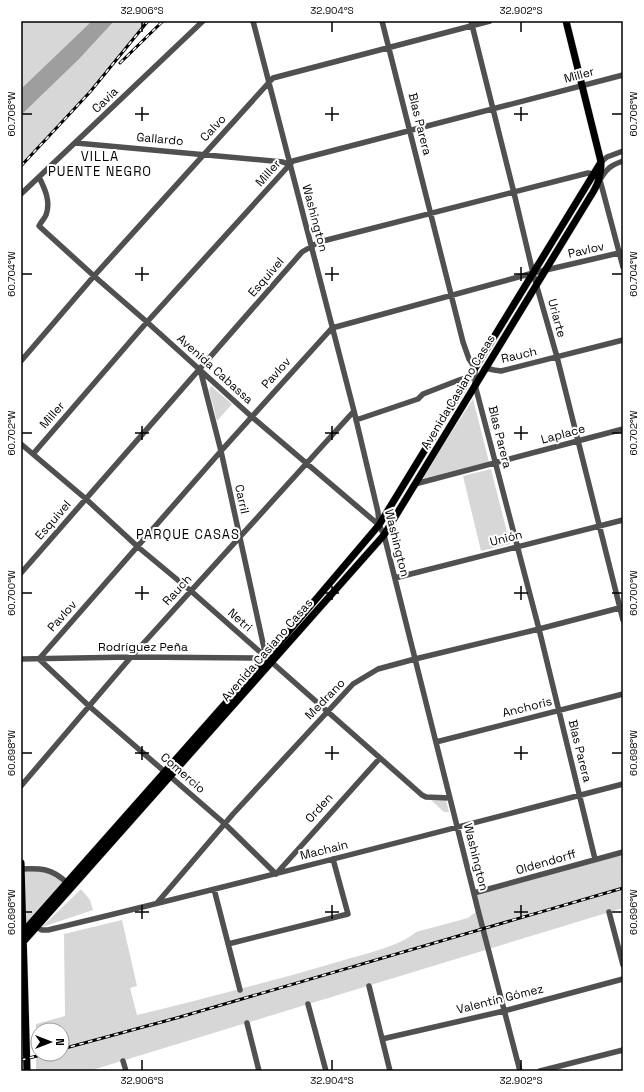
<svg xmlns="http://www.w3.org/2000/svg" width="644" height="1092" font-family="'Space Grotesk',sans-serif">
  <rect width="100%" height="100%" fill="#fff"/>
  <!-- green -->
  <path fill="#d7d7d7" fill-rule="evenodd" d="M21,21H148L90,92L21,166Z
    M211,386L232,404L217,421L209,390Z
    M473,399L489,462L421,479Z
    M491,469L510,544L481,551L463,476Z
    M431,800H446L449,812H444Z
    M623,852V908L89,1071H36V1024L65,1016L64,934L122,920L137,986L130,988L137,1015C203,999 269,982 334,963C356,956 400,947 416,932L468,918L478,910L474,893ZM38,1030H62V1054H38Z
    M21,869L50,871L67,883L23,932Z
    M81,889L90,900L93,910L42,927Z"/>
  <!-- water -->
  <path fill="#9e9e9e" d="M92,21H114L79,59L21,115V89Z"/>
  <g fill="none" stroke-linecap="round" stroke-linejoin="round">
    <defs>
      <path id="major" d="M21,863L27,1071
        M21,932H23L278,644L379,525L601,162
        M21,941H24L384,535L590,197C598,185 601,176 601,162L566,21"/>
    </defs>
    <!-- major casing -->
    <use href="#major" stroke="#dbdbdb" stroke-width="8"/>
    <!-- minor -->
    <path stroke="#505050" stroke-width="5.5" d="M253,21L354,411L378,512L379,525L384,535L478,910L520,1071
      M382,21L463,342L469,359L475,368V385L539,629L595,859
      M471,21L514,193L533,273L557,357L623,620
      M76,143L283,162L290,165
      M601,162L607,157L623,151
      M39,177C45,189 51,202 46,215C45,218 41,222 39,226L94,276L147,322L252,417L379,525
      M600,180L623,267
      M600,180C606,169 611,165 623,161
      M21,194L203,21
      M21,361L94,276L273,78L490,21
      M200,369L221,451L266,657
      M484,369L485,368L494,370L501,371L623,340
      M356,420L418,399L423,394L459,380L471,376
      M21,444L86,499L138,547L191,591L422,795L426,797L450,798
      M33,454L147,322L293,161L623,75
      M415,484L623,429
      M21,573L302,252L319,242L588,173L593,174L596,177
      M395,578L623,520
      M21,659L131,657L266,658
      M39,659L221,451L332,328L533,273L623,252
      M39,659L89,706L225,824L276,874L380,758
      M436,742L623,694
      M21,786L131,657L354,411
      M21,869C40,868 52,868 67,883
      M214,889L240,990
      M474,893L623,852
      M157,903L233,814L353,684L378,669L415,659L539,629L623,607
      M609,912L623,965
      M33,926L42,930H48C240,884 432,834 623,784
      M228,944L348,914L333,859
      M369,986L390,1071
      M308,1004L326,1071
      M247,1023L259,1071
      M382,1039L504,1011L623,979
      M123,1061L126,1071
      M540,1071L623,1050"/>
    <!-- major -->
    <use href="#major" stroke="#000" stroke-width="7"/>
    <defs>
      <path id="rail" d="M120,63L163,21
        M21,166L90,92L148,21
        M62,1049L180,1017L623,888
        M21,1060L45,1054"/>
    </defs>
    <!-- rail casing -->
    <use href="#rail" stroke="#000" stroke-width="3"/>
    <!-- rail -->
    <use href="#rail" stroke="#fff" stroke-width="1.5" stroke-dasharray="4.5" stroke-linecap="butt"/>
  </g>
  <!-- ticks -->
  <path fill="none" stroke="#000" stroke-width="1.5" d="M142,22V32M332,22V32M521,22V32M142,107V121M332,107V121M521,107V121M22,114H32M135,114H149M325,114H339M514,114H528M612,114H622M142,267V281M332,267V281M521,267V281M22,274H32M135,274H149M325,274H339M514,274H528M612,274H622M142,426V440M332,426V440M521,426V440M22,433H32M135,433H149M325,433H339M514,433H528M612,433H622M142,586V600M332,586V600M521,586V600M22,593H32M135,593H149M325,593H339M514,593H528M612,593H622M142,746V760M332,746V760M521,746V760M22,753H32M135,753H149M325,753H339M514,753H528M612,753H622M142,905V919M332,905V919M521,905V919M22,912H32M135,912H149M325,912H339M514,912H528M612,912H622M142,1060V1070M332,1060V1070M521,1060V1070"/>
  <g text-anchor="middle" stroke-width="4" stroke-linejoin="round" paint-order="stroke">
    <!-- street labels -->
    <g font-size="12" fill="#000" stroke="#fff">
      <text transform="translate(579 75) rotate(-15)" y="4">Miller</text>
      <text transform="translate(105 100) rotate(-44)" y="4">Cavia</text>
      <text transform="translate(420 124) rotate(76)" y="4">Blas Parera</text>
      <text transform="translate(213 128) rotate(-47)" y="4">Calvo</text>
      <text transform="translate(160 139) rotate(5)" y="4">Gallardo</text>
      <text transform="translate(268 173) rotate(-48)" y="4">Miller</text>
      <text transform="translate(315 218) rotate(75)" y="4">Washington</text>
      <text transform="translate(586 250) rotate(-13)" y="4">Pavlov</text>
      <text transform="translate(266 277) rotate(-49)" y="4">Esquivel</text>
      <text transform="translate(557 318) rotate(75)" y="4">Uriarte</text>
      <text transform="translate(519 355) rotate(-13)" y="4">Rauch</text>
      <text transform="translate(215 369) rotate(42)" y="4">Avenida Cabassa</text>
      <text transform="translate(276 373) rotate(-48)" y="4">Pavlov</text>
      <text transform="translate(458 392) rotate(-59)" y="4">Avenida Casiano Casas</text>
      <text transform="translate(52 415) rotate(-49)" y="4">Miller</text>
      <text transform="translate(563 434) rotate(-15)" y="4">Laplace</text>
      <text transform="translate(500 437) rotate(76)" y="4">Blas Parera</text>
      <text transform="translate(242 499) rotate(78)" y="4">Carril</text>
      <text transform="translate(53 520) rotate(-49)" y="4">Esquivel</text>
      <text transform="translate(506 538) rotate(-14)" y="4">Unión</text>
      <text transform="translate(397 543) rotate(76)" y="4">Washington</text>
      <text transform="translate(177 590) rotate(-48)" y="4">Rauch</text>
      <text transform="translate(62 616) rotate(-48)" y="4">Pavlov</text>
      <text transform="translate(240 620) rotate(41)" y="4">Netri</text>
      <text x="143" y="651">Rodríguez Peña</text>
      <text transform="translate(267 650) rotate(-49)" y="4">Avenida Casiano Casas</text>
      <text transform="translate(325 699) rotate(-46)" y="4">Medrano</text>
      <text transform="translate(527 707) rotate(-14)" y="4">Anchoris</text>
      <text transform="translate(580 751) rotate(76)" y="4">Blas Parera</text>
      <text transform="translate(183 773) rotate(41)" y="4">Comercio</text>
      <text transform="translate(319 808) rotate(-48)" y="4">Orden</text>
      <text transform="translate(324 850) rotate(-14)" y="4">Machain</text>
      <text transform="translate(476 857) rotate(76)" y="4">Washington</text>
      <text transform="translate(546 862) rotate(-16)" y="4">Oldendorff</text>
      <text transform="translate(500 999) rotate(-14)" y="4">Valentín Gómez</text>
    </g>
    <!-- neighbourhood labels -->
    <g font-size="13" letter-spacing="1" fill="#000" stroke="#fff">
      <text x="100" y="161">VILLA<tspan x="100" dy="15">PUENTE NEGRO</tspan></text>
      <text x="188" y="539">PARQUE CASAS</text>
    </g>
  </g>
  <!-- border -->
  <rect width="644" height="1092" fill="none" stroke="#ffffff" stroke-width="44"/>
  <!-- north arrow -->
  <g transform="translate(50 1042) rotate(90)"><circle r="19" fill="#ffffff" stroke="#999999"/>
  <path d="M0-3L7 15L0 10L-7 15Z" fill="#000000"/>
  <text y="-6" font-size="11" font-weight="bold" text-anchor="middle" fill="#000000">N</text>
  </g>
  <rect x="22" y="22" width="600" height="1048" fill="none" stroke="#000" stroke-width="1.5"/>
  <g font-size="10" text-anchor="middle" fill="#000">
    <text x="142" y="14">32.906°S</text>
    <text x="332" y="14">32.904°S</text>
    <text x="521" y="14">32.902°S</text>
    <text transform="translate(633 114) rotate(-90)" y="4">60.706°W</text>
    <text transform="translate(11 114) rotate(-90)" y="4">60.706°W</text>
    <text transform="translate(11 274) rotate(-90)" y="4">60.704°W</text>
    <text transform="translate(633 274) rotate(-90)" y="4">60.704°W</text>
    <text transform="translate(11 433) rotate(-90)" y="4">60.702°W</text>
    <text transform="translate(633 433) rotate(-90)" y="4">60.702°W</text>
    <text transform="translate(11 593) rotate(-90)" y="4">60.700°W</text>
    <text transform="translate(633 593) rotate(-90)" y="4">60.700°W</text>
    <text transform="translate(633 753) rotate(-90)" y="4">60.698°W</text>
    <text transform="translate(11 753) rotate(-90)" y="4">60.698°W</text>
    <text transform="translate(633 912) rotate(-90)" y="4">60.696°W</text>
    <text transform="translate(11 912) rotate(-90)" y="4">60.696°W</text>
    <text x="142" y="1084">32.906°S</text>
    <text x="332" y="1084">32.904°S</text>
    <text x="521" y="1084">32.902°S</text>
  </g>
</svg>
